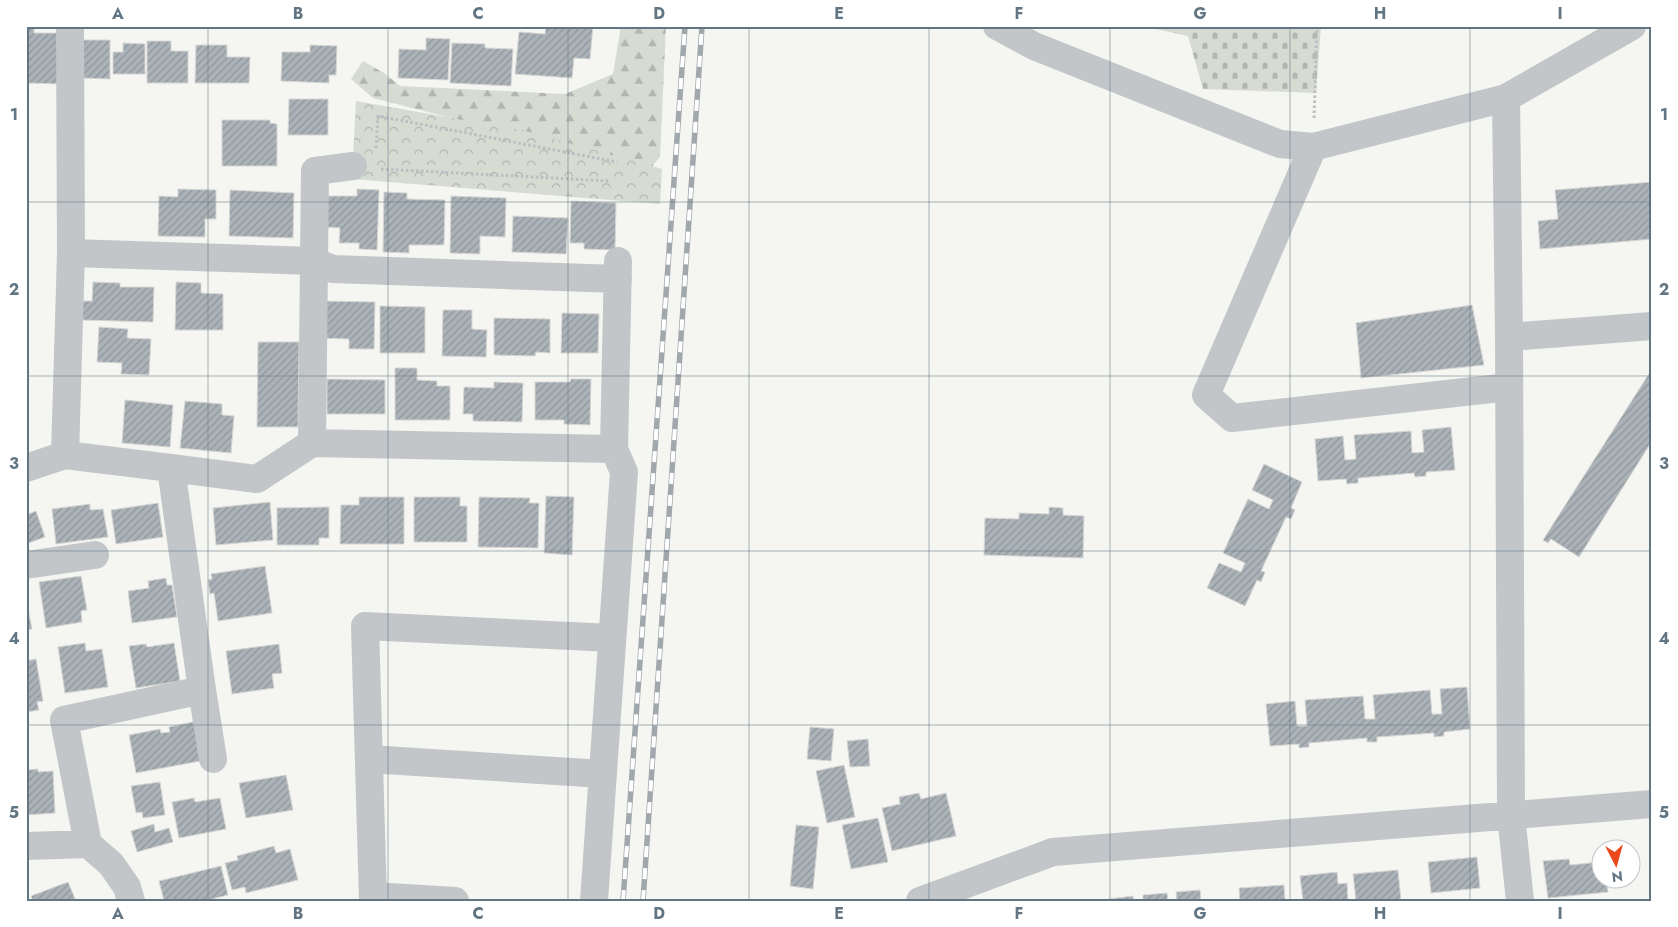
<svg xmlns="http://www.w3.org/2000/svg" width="1678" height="927" font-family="Jost,sans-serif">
  <defs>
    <pattern id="forest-firs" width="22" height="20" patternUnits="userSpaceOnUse" patternTransform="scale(1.25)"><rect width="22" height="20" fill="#d6dcd2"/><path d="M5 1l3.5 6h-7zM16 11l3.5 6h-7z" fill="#b1b7b0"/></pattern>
    <pattern id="cemetery-stones" width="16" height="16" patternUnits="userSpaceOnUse" patternTransform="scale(1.25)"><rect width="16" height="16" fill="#d6dcd2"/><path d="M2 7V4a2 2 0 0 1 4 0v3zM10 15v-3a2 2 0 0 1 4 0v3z" fill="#b1b7b0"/></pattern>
    <pattern id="park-crowns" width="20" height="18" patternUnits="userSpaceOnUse" patternTransform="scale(1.25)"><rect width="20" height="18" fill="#d6dcd2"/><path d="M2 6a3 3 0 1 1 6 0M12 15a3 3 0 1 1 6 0" fill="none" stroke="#b1b7b0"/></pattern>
    <pattern id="building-hatch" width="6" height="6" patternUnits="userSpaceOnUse" patternTransform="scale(1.25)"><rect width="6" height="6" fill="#abb3b8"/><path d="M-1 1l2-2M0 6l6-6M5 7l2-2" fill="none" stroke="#8f969b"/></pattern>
  </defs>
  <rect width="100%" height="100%" fill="#f5f5f1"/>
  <!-- forest -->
  <path fill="url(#forest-firs)" d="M621,26H666L660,157L645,175L518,135L373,98L351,79L363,61L384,73L400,86L565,94L613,74Z"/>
  <!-- cemetery -->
  <path fill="url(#cemetery-stones)" d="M1142,26H1321L1316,93L1203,89L1188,36Z"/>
  <!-- park -->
  <path fill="url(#park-crowns)" d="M356,101L526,131L662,169L660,204L352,179Z"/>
  <!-- building -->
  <path fill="url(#building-hatch)" stroke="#d6d6d4" d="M546,26H593L590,59L574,58L572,78L515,74L519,32L545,34Z
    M26,27H34V33H63L61,84L26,83Z
    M426,38L450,39L448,80L398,78L399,49L426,50Z
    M83,40H110V79L83,78Z
    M147,41H171V51H188V83H147Z
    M123,43L145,44V74H113V52H123Z
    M452,43L485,44V48L513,49L511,86L450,83Z
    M196,45H227V57H250L249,83H195Z
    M310,45L337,46L336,75H329V83L281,81L282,52H310Z
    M289,99H328V135H288Z
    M222,120H270V123L277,124V166H222Z
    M1652,182V239L1540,249L1538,221L1558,219L1555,190Z
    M178,189L216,190V219H205V237L158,236L159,196L178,197Z
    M357,189L379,190L377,250L359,249V243H339L340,228L326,227L327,196H357Z
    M230,190L294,193L293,238L229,236Z
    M384,192L407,193V199L445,200L444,245H409V253L383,252Z
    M451,196L506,198L505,237L480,236V254L450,253Z
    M571,201L616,203L615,250L584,249V243H570Z
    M513,216L568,218L566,254L512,252Z
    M93,282L120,283V287H154L153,322L81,320L82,301H92Z
    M176,282L201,283V293L223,294V330H175Z
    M320,301L375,302L374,349H349V339L319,338Z
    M1472,305L1484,365L1361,378L1356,323Z
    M380,306L425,307V353H380Z
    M443,310H472V329L487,330L486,357L442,356Z
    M562,313L599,314L598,353H561Z
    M494,318L550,319V353L536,352L535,356L494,355Z
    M99,327L128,329L127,338L151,339L149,375L121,374L122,363L97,362Z
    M258,342H299L298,427H257Z
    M395,368H417V380L437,381V386H450V420H395Z
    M1652,369V441L1579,557L1551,539L1548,543L1543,540Z
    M327,379L385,380V414H327Z
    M571,379H591L590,425L564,424V420H535V382H570Z
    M494,382L523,383L522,422L473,421V414H463L464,387L494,388Z
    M125,400L173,405L170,447L122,443Z
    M185,401L222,404V415L234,416L231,453L180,448Z
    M1451,427L1455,470L1426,472V476L1415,477L1414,473L1358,478V483L1347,484L1346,479L1318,481L1315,439L1343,436L1345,460L1356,459L1354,435L1411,431L1412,453L1424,452L1422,430Z
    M1264,464L1302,482L1291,508L1295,510L1291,519L1286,517L1261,571L1265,572L1261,582L1257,580L1245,606L1207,588L1219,563L1241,572L1245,563L1223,553L1248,499L1269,509L1273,500L1252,490Z
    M546,496L574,497L572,555L544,553Z
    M359,497H404V544H340L341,505H359Z
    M414,497H460V506H467V542H414Z
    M479,497L530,498L529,503H539L538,548L478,547Z
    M270,502L273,540L216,545L213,508Z
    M158,503L163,537L116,544L111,510Z
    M90,504V510L103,509L108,537L56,544L52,509Z
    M329,507V538H319V545H277V508Z
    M1049,507L1063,508V515L1084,516L1083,558L984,555L985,518L1019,519V513L1049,514Z
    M36,511L45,537L26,544V515Z
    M265,566L272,613L218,621L214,593L210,594L208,580L212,579L211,574Z
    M81,576L87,610L81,611L82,622L46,628L39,582Z
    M166,578L167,585H172L177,617L132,623L128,591L149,588L148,581Z
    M26,599L32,629L26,630Z
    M85,643L86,651L102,649L108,687L65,693L58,647Z
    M174,643L180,681L136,688L129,646L146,644L147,647Z
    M279,644L282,673L272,674L274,688L232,694L226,651Z
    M36,659L43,701L37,702L39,710L26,712V661Z
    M1467,687L1470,729L1444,732V736L1434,737V733L1377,737V742H1367V738L1309,743V747L1299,748V744L1270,746L1266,704L1295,701L1297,726H1307L1305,700L1363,696L1365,719H1375L1373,695L1430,690L1432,714H1442L1440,689Z
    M198,721L206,760L136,773L129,735L160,729L161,733L170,732L169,727Z
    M810,727L834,729L831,761L807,759Z
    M868,739L870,766L850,767L847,741Z
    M844,765L855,817L827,823L816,771Z
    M38,769V772L53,771L55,813L26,815V770Z
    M286,775L293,810L246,818L239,783Z
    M160,782L165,815L143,818L142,812L136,813L131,786Z
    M919,793L921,799L946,793L956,836L892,851L882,808L900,804L899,797Z
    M194,798L195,802L220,798L226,829L179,838L172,802Z
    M878,818L888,862L851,869L842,825Z
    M154,824L155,832L169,828L173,842L137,852L131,831Z
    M796,825L819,827L813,889L790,886Z
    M274,846L276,853L290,849L298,880L246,893L245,887L232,890L225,863L238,860L237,856Z
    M1477,857L1480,888L1431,893L1428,862Z
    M1569,859L1570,865L1600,862V880H1606L1608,892L1548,898L1543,861Z
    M221,866L228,895L204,901H164L159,881Z
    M1398,870L1401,901H1356L1353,874Z
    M1337,872L1338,884L1347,883L1348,901H1303L1300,876Z
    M68,882L76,901H33L31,896Z
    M1284,885L1285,901H1240L1239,888Z
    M1200,890L1201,901H1177L1176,892Z
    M1167,893L1168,901H1143V895Z
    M1133,896L1134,901H1110L1109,899Z"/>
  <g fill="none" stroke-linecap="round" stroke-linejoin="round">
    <!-- path -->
    <path stroke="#bbbec0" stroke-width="3" stroke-dasharray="2.5 2.5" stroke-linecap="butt" d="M1314,118L1317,26
      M376,148L378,116L617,162
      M381,169L609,181"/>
    <!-- minor -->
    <path stroke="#c2c6c9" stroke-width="28" d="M997,26L1034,46L1280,144L1313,147L1506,98L1632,26
      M1506,98L1509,337L1511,815L1520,901
      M1313,147L1206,395L1232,418L1509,387
      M71,253L313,261L333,269L618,279
      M1509,337L1652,326
      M312,443L315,171L353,166
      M65,455L71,253L70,26
      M26,468L65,455L171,468L202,690L64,720L88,844L111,864L127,887L131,901
      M171,468L257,479L312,443L614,449L618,261
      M26,565L95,555
      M202,690L213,759
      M369,759L603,774
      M26,846L88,844
      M373,896L455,901
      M373,901L365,626L612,638
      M594,901L624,472L614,449
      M920,901L1053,852L1652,804"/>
    <defs>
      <path id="rail" d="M623,901L685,26
        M643,901L702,26"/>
    </defs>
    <!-- rail casing -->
    <use href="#rail" stroke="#a0a7ad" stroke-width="5.5"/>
    <!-- rail -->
    <use href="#rail" stroke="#fff" stroke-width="4" stroke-dasharray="11" stroke-linecap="butt"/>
  </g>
  <!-- grid -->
  <path fill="none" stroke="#627583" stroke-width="1" stroke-opacity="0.55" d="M208,26V901M388,26V901M568,26V901M749,26V901M929,26V901M1110,26V901M1290,26V901M1470,26V901M26,202H1652M26,376H1652M26,551H1652M26,725H1652"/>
  <!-- border -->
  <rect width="1678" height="927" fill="none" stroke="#ffffff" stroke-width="55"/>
  <!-- north arrow -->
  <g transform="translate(1616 864) rotate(174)"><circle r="24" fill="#ffffff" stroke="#c0c8cd"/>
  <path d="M0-4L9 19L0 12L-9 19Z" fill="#ea491b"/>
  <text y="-8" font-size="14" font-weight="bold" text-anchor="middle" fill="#627583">N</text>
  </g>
  <rect x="28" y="28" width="1622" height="872" fill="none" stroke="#627583" stroke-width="2"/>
  <g font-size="16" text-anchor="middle" font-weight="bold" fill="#627583">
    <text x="118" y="19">A</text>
    <text x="298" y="19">B</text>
    <text x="478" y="19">C</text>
    <text x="659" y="19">D</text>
    <text x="839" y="19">E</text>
    <text x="1019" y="19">F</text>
    <text x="1200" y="19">G</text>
    <text x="1380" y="19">H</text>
    <text x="1560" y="19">I</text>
    <text x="14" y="120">1</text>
    <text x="1664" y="120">1</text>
    <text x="14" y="295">2</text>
    <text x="1664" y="295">2</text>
    <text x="14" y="469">3</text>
    <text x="1664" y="469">3</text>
    <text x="14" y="644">4</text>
    <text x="1664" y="644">4</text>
    <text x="14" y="818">5</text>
    <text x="1664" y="818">5</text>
    <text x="118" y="919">A</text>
    <text x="298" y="919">B</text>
    <text x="478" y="919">C</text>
    <text x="659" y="919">D</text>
    <text x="839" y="919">E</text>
    <text x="1019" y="919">F</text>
    <text x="1200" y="919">G</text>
    <text x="1380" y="919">H</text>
    <text x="1560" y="919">I</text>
  </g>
</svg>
